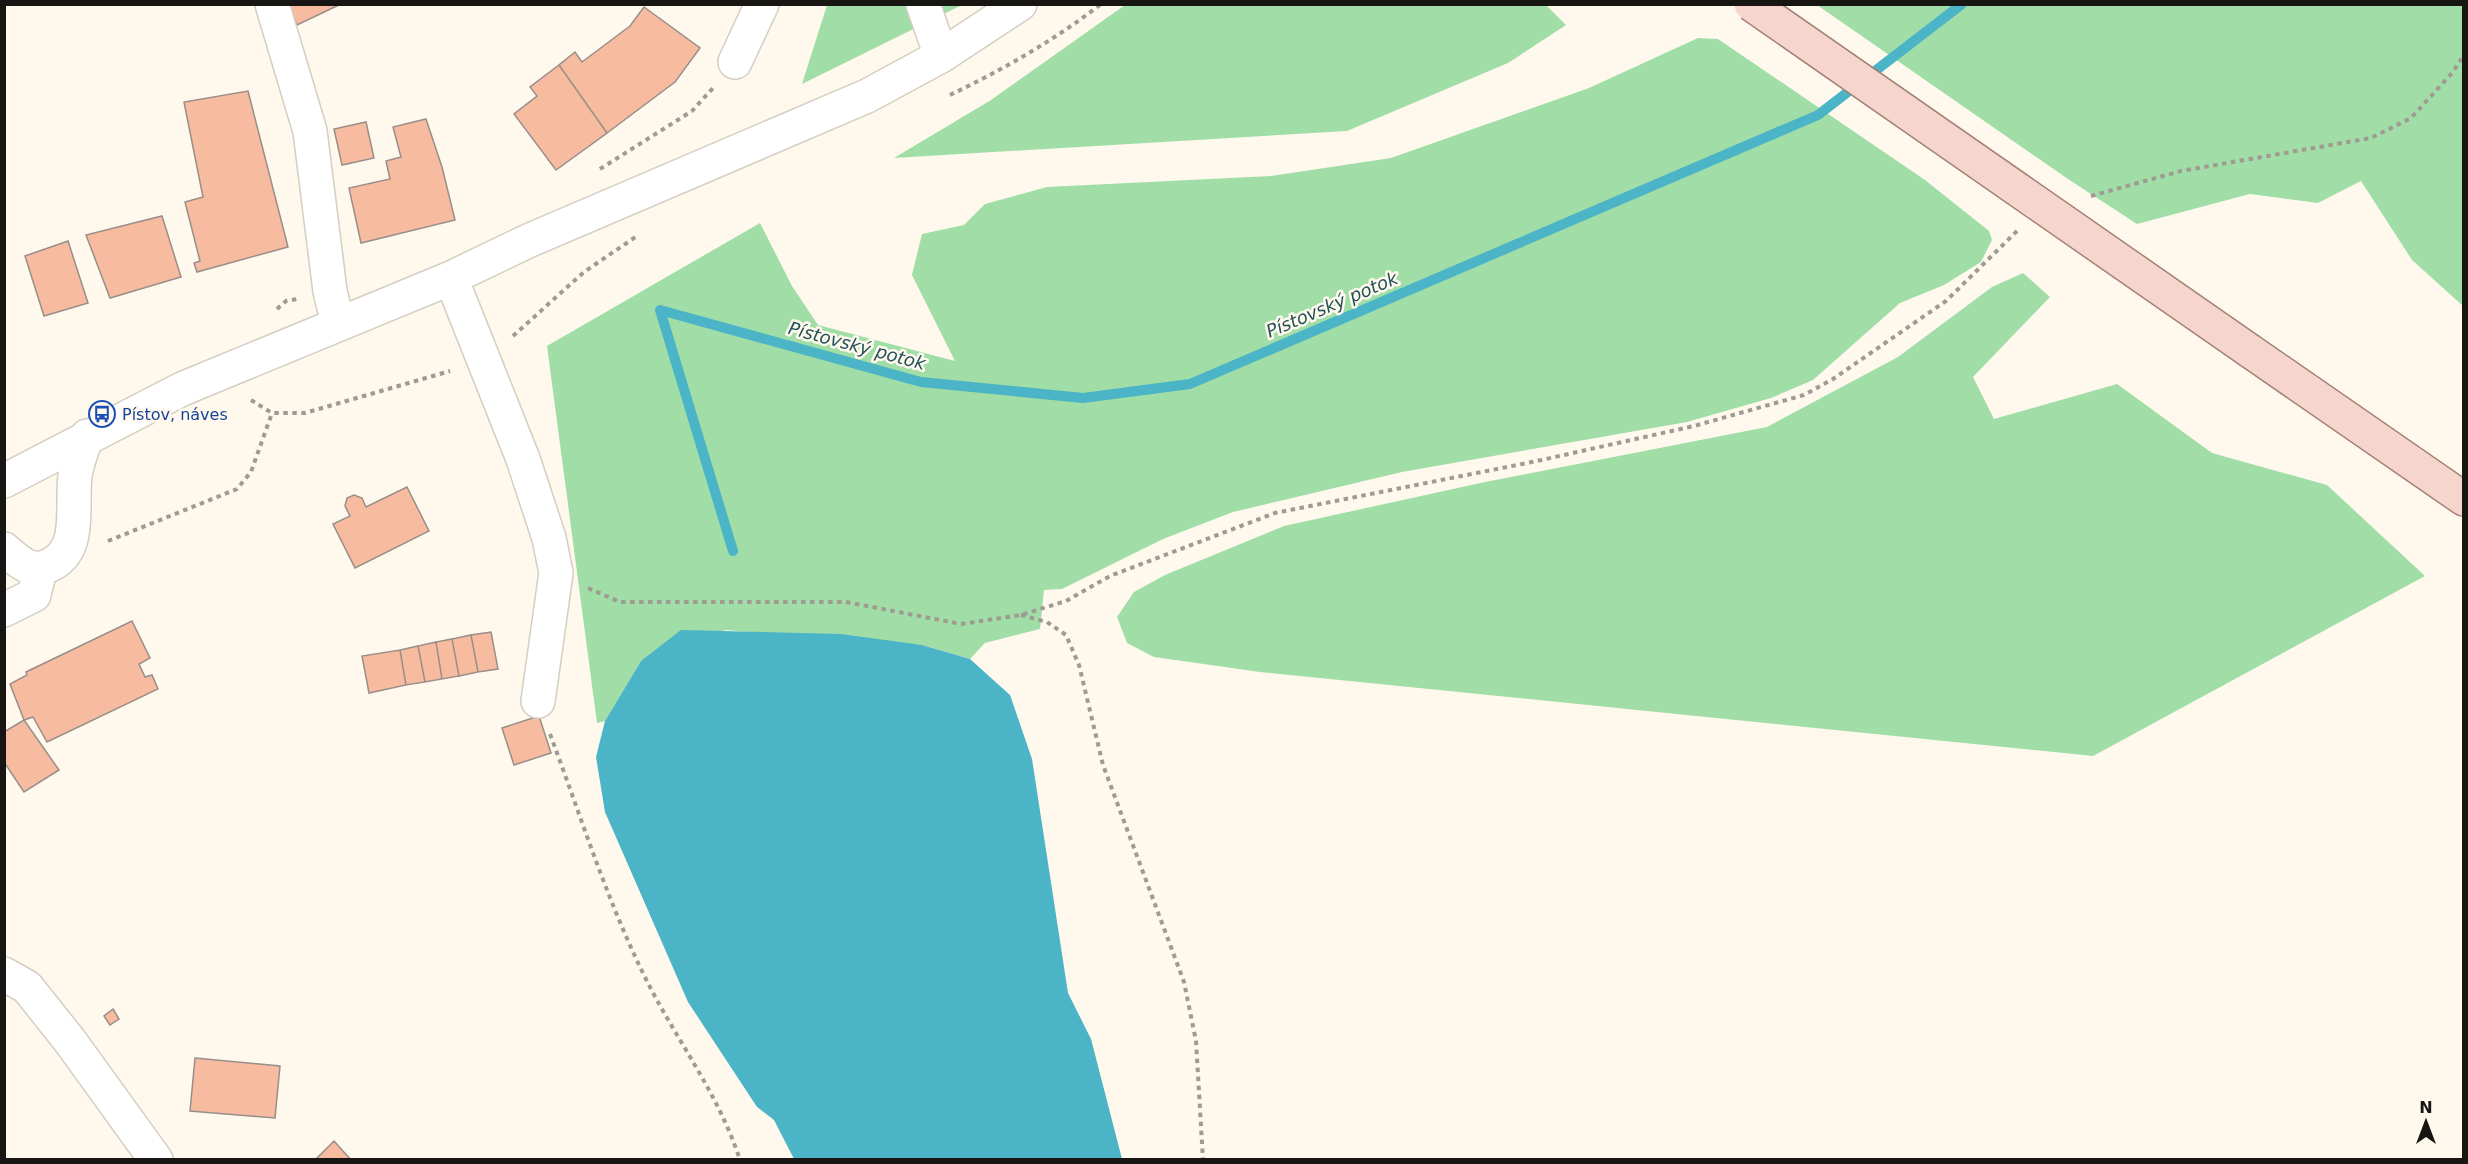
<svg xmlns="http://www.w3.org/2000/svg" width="2468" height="1164" font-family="'DejaVu Sans',sans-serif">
  <rect width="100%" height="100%" fill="#fef8ed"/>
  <!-- green -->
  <path fill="#a1dea7" d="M1545,4L1566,25L1508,63L1347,131L894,158L991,100L1125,5Z
    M827,5H962L802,84Z
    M1817,5H2463V306L2412,260L2361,181L2318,203L2250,194L2137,224L2068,179Z
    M1698,38L1718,39L1925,180L1989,231L1992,240L1981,262L1944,285L1900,303L1813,380L1771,398L1687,422L1402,472L1233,512L1163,539L1062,589L1044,590L1040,629L985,643L970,659L922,645L725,630L641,661L605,721L597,723L547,346L760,223L792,286L818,325L955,361L912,275L922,234L964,225L985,204L1047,187L1271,176L1391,158L1589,88Z
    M2023,273L2050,297L1973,377L1994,419L2117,384L2212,453L2327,485L2425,576L2093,756L1260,672L1154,657L1127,643L1117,617L1134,592L1165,575L1284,526L1485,482L1767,427L1898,357L1992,287Z"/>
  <!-- water -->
  <path fill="#4bb4c6" d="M681,630L841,634L922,645L970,659L1010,695L1032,759L1068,993L1091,1039L1122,1159H794L774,1120L757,1107L688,1002L605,812L596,757L605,721L641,661Z"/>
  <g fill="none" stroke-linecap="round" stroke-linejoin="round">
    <!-- stream -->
    <path stroke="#4bb4c6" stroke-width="10" d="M660,310L921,382L1083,398L1190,384L1818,115L1962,4
      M660,310L733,551"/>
  </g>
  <!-- building -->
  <path fill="#f7bba0" stroke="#998e89" stroke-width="1.5" d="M288,4H341L297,25Z
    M644,7L700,48L675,82L607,133L559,65L575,52L582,62L630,26Z
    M559,65L607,133L556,170L514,114L537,96L530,87Z
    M248,91L288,247L197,272L194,263L200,261L185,202L203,197L184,102Z
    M426,119L442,167L455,220L361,243L349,188L390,179L386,161L401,157L393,127Z
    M366,122L374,158L342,165L334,129Z
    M162,216L181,277L110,298L86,235Z
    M68,241L88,303L44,316L25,256Z
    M407,487L429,531L355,568L333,524L350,516L345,506L347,498L354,495L362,498L366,507Z
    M132,621L150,658L139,664L145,677L152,675L158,689L47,742L33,717L24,720L10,684L27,675L26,672Z
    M491,632L498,669L478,672L471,635Z
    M471,635L478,672L459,676L452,639Z
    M452,639L459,676L442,679L436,642Z
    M436,642L442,679L425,682L418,646Z
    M418,646L425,682L406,685L400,650Z
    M400,650L406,685L369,693L362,656Z
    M539,716L551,753L514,765L502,728Z
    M24,720L59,770L24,792L4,762V732Z
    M113,1009L119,1019L110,1025L104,1016Z
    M195,1058L280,1066L275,1118L190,1111Z
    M334,1141L351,1160H315Z"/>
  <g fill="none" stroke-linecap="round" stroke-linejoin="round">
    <defs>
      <path id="minor" d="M272,4L310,131L330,291L338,324
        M923,4L941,56
        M735,62L762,4
        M451,278L523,459L549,538L556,573L538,701
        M4,481L182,389L451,278L528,241L867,96L941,56L1020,4
        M4,549C17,560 30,574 48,566C83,551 71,509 75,476C77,462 82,450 87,436
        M4,610L34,595L40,570
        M4,974L27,987L70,1041L156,1160"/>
      <path id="major" d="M2250,351L2464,499"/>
    </defs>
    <!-- minor casing -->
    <use href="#minor" stroke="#d4cec3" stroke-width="36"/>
    <!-- major casing -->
    <use href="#major" stroke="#a48175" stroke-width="36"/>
    <!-- path -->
    <path stroke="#9f9a92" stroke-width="4" stroke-dasharray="4.5 4.5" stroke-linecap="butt" d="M950,95C1002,70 1055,40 1101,4
      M600,169L692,111L713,88
      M2091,196L2181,171L2371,138L2411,118L2453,72L2464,55
      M277,309L286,301L297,299
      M513,336L584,272L637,236
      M251,400L272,413H305L450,371
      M108,541L237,489L251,472L272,413
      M588,588L620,602H846L961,624L1021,615L1066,601L1110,576L1275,513L1537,461L1694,426L1804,395L1833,379L1946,301L2017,231
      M1021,615L1047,622L1066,635L1079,665L1103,765L1184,982L1196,1041L1203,1160
      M550,734C582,819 609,908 651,989C681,1046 720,1098 740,1160"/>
    <!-- minor -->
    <use href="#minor" stroke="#fff" stroke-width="33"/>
    <!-- major -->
    <use href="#major" stroke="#f6d6cc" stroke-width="33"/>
    <defs>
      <path id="major-bridge" d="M1751,4L2250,351"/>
    </defs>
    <!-- major-bridge casing -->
    <use href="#major-bridge" stroke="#a48175" stroke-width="36" stroke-linecap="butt"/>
    <!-- major-bridge -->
    <use href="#major-bridge" stroke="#f6d6cc" stroke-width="33"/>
  </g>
  <!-- icons -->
  <defs>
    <symbol id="bus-ring" viewBox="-11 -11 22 22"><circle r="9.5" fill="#fef8ed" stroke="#1a4fb4" stroke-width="1.5"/><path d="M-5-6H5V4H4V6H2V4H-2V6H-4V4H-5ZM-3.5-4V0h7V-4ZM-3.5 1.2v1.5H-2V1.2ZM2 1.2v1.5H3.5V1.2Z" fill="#1a4fb4"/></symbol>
  </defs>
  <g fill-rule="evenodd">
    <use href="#bus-ring" x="87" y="399" width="30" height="30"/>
  </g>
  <g text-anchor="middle" stroke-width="5" stroke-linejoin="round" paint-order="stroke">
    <!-- transit labels -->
    <g font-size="16" fill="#164399" stroke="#fef8ed" text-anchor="start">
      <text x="122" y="420">Pístov, náves</text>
    </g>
    <!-- water labels -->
    <g font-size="18" font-style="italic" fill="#24525a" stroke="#fef8ed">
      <text transform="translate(1332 305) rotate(-23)" y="6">Pístovský potok</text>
      <text transform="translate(857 346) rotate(15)" y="6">Pístovský potok</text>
    </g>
  </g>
  <!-- border -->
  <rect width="2468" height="1164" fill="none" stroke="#181612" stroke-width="12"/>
  <!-- north arrow -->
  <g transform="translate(2426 1122)" stroke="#fef8ed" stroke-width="4.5" paint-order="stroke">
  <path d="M0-4.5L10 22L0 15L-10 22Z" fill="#181612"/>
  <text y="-9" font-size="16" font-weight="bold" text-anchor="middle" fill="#181612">N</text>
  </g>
</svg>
